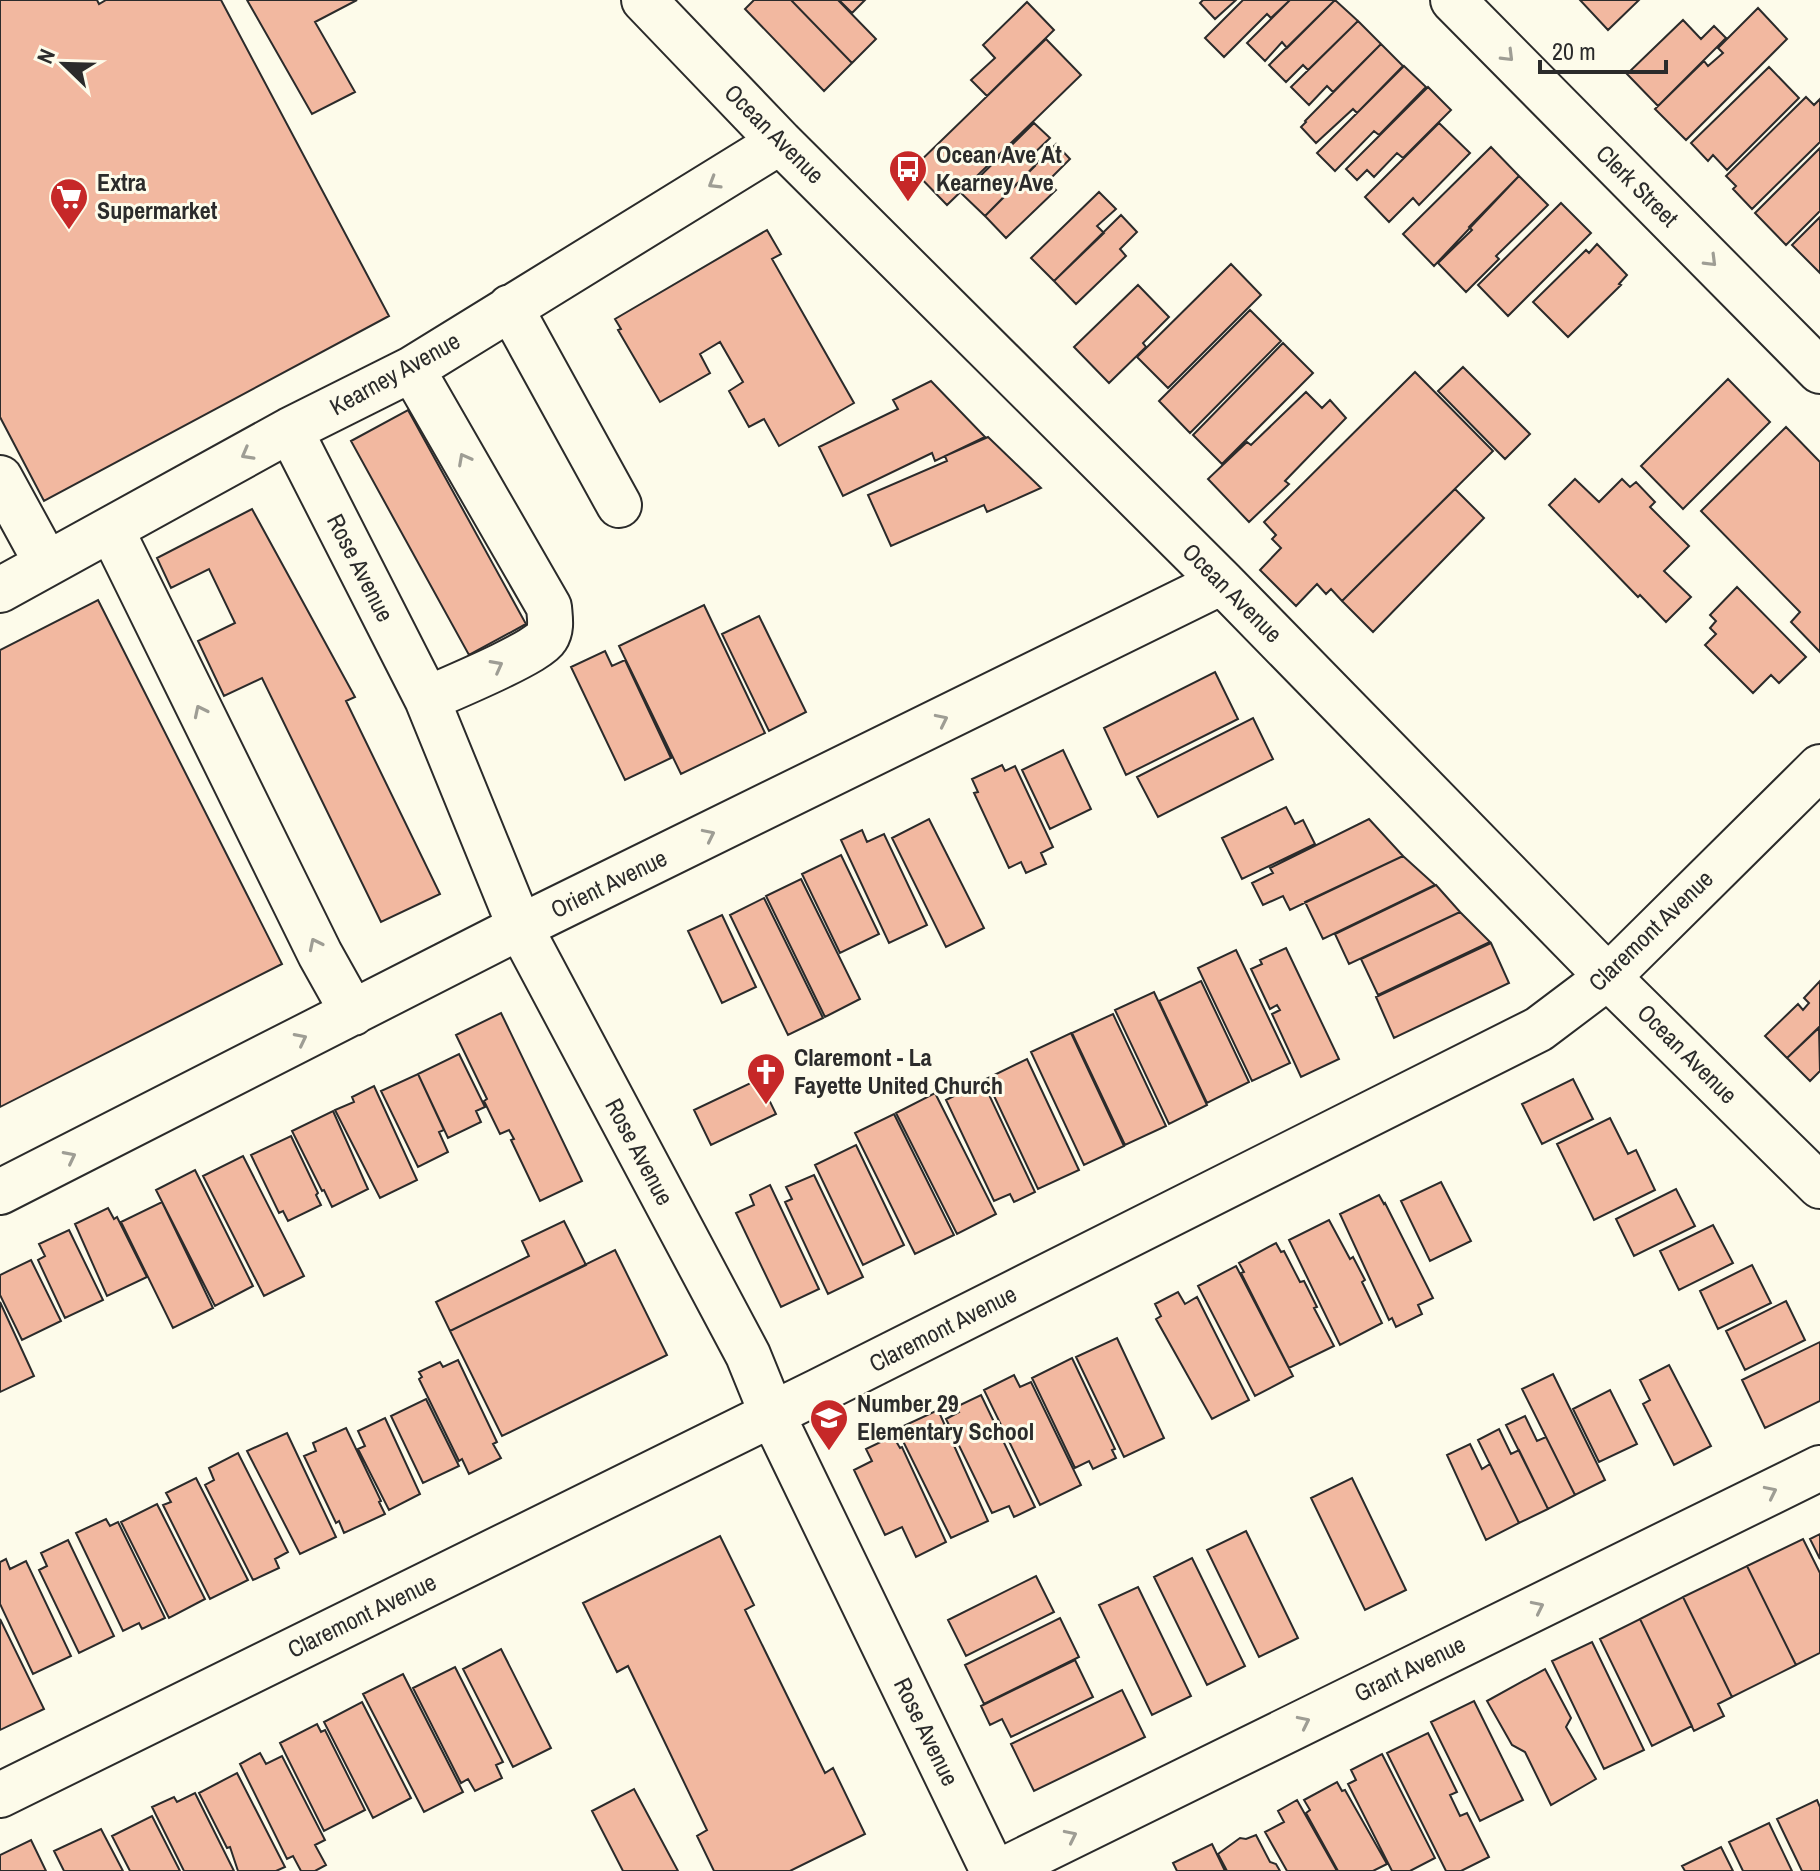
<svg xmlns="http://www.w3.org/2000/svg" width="1820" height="1871" font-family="'Archivo Narrow',sans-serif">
  <rect width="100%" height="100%" fill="#fdfbea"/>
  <!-- building -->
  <path fill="#f2b8a0" stroke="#2b2b2b" stroke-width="2" d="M0,0H97L99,4L106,0H221L389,316L44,501L0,417Z
    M247,0H357L315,22L355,92L312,114Z
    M754,0H791L852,63L824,91L745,9Z
    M791,0H838L876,39L852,63Z
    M839,0H865L852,13Z
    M1203,0H1236L1215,19L1200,3Z
    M1243,0H1290L1271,18L1267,14L1224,57L1205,38Z
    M1290,0H1335L1287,48L1282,42L1265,61L1247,43Z
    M1335,0L1358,21L1308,70L1303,65L1286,82L1269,65Z
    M1580,0H1639L1608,30Z
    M1027,2L1054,30L987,96L971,80L995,58L983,45Z
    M1758,8L1787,39L1686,140L1655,109L1704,61L1708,66L1723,53L1718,48Z
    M1683,20L1701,39L1714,26L1726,38L1658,106L1627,74Z
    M1358,21L1381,44L1333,92L1327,86L1309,105L1291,87Z
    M1046,39L1081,75L947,205L912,169Z
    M1381,44L1403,66L1357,113L1353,109L1316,143L1301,127L1306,122L1305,121Z
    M1404,66L1426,87L1379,135L1374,131L1335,171L1317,153Z
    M1769,67L1799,98L1727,170L1713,155L1708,161L1691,143Z
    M1428,87L1451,110L1403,158L1397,153L1374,177L1367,170L1357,180L1346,169Z
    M1806,97L1814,105L1820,99V142L1752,209L1733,189L1736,186L1726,176Z
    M1034,123L1050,138L1028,159L1035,166L985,216L962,194Z
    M1439,123L1470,153L1419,205L1413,198L1389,222L1365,197Z
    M1056,144L1070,159L1047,182L1056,190L1006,238L985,216Z
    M1491,147L1519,176L1434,266L1403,234Z
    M1820,148V211L1786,245L1755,213Z
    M1519,176L1548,205L1496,256L1499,259L1466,292L1438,263L1472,230L1469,227Z
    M1099,192L1116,209L1097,226L1104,233L1054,281L1031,258Z
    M1561,203L1591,233L1508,316L1478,285Z
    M1121,215L1137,232L1120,249L1126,256L1076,304L1054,281Z
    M1820,217V273L1792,245Z
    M767,230L781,254L772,259L854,403L779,446L764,419L749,427L729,391L743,382L720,342L700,354L710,373L660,402L618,330L621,329L615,319Z
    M1597,244L1627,275L1619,284L1621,285L1568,337L1533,302L1586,250L1589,253Z
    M1231,264L1261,295L1168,388L1137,357Z
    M1138,285L1169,317L1143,343L1146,347L1109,383L1074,347Z
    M1250,310L1281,341L1190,433L1159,401Z
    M1283,343L1313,373L1222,464L1193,435Z
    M1463,367L1530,434L1505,459L1438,391Z
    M1415,372L1493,451L1342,601L1331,589L1326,594L1317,584L1296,606L1260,570L1281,548L1272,539L1276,535L1264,522Z
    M1728,379L1770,422L1683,509L1641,466Z
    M931,381L985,437L935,461L932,453L843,496L819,447L898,409L893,400Z
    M1306,392L1322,408L1330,400L1346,418L1285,481L1289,484L1249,522L1208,479L1247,442L1251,445Z
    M408,410L526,624L469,655L351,441Z
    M1786,427L1820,462V652L1791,622L1800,612L1701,511Z
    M988,437L1041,488L987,512L984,505L891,546L868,495L947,461L945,456Z
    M1575,479L1599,502L1622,479L1630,487L1636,482L1655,502L1650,507L1689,546L1664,571L1691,597L1666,622L1640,595L1638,597L1549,505Z
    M1455,489L1484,518L1373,632L1342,601Z
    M252,509L355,697L346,701L440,894L381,922L262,678L224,696L198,641L235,623L209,569L171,588L157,558Z
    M1737,587L1806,657L1779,683L1771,675L1753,693L1705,645L1716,634L1710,628L1716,621L1710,615Z
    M98,600L282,964L0,1107V650Z
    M704,605L765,733L681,774L619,646Z
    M759,616L806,712L769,731L722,634Z
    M605,651L612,666L625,660L671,758L625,780L571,667Z
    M1215,672L1238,719L1126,775L1104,728Z
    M1253,718L1273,759L1158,817L1137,777Z
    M1063,750L1091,809L1050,829L1022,770Z
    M1002,765L1005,771L1015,766L1053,847L1041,853L1046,864L1026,873L1021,862L1009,868L974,793L978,792L972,779Z
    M1286,807L1295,824L1303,820L1315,844L1242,879L1222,838Z
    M929,819L984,928L946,947L892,838Z
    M1369,819L1403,856L1290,910L1283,896L1263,905L1252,883L1273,873L1270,868Z
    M862,830L867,842L884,834L927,925L889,943L841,840Z
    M841,855L879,934L840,953L802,874Z
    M1403,856L1435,885L1323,939L1305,902Z
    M801,879L860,999L825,1017L766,896Z
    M1436,885L1460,912L1349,964L1335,934Z
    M764,898L823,1018L788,1035L730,915Z
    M1460,912L1490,942L1378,995L1361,959Z
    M722,915L756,987L722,1003L688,931Z
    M1491,943L1509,983L1394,1038L1376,997Z
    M1286,948L1339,1059L1301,1077L1272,1014L1280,1010L1277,1005L1270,1009L1251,969L1262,964L1260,960Z
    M1236,950L1290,1063L1252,1081L1198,968Z
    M1201,981L1249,1082L1207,1103L1159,1001Z
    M1820,981V1027L1787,1058L1765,1036L1798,1004L1803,1010L1809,1003L1804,998Z
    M1154,992L1207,1105L1169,1124L1115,1010Z
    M501,1013L582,1181L540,1201L511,1140L514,1139L509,1130L500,1134L484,1101L487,1099L456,1035Z
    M1113,1014L1166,1126L1125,1145L1072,1033Z
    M1819,1027L1820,1071L1810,1081L1787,1058Z
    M1071,1033L1124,1146L1084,1165L1031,1052Z
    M459,1054L485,1107L476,1111L481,1122L448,1138L418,1074Z
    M1027,1059L1079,1170L1038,1189L986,1079Z
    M418,1074L444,1130L439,1132L448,1152L418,1167L381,1091Z
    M759,1079L776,1114L711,1145L694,1110Z
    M1573,1079L1593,1119L1542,1144L1522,1104Z
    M971,1082L973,1087L983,1082L1035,1192L1014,1202L1010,1194L994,1201L946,1100L958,1094L956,1089Z
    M374,1086L417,1180L380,1198L335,1110L354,1102L352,1097Z
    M935,1093L996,1214L957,1234L896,1113Z
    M333,1111L368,1189L332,1207L324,1190L322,1191L292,1131Z
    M894,1114L954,1235L915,1254L855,1133Z
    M1610,1118L1628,1154L1636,1150L1655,1190L1594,1220L1557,1144Z
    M291,1136L318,1193L316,1195L321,1205L288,1221L283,1211L279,1213L251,1155Z
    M856,1145L904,1245L863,1265L815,1165Z
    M243,1156L304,1276L264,1296L203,1176Z
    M195,1170L253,1286L215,1306L156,1190Z
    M814,1175L863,1277L828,1294L785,1202L792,1199L786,1187Z
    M1441,1182L1471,1241L1430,1261L1401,1201Z
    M770,1185L819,1289L781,1307L736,1213L754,1205L750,1195Z
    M1676,1189L1695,1226L1634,1256L1616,1219Z
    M1379,1195L1384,1204L1385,1203L1433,1298L1418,1305L1422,1314L1396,1327L1392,1318L1389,1320L1340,1214Z
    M162,1202L213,1308L173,1328L121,1222Z
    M108,1208L114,1219L117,1217L147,1277L107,1296L75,1224Z
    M1329,1220L1350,1259L1353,1257L1365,1280L1362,1282L1382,1323L1340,1345L1289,1240Z
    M564,1221L586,1265L450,1331L436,1302L529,1256L522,1241Z
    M1713,1225L1733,1263L1679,1290L1660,1251Z
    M69,1230L103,1300L65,1318L38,1260L45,1256L39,1244Z
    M1276,1243L1281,1252L1284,1251L1300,1282L1304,1281L1317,1307L1314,1308L1334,1346L1289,1368L1241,1273L1244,1272L1239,1263Z
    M615,1250L667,1355L502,1436L450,1331Z
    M31,1260L61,1321L22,1340L0,1295V1275Z
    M1752,1265L1771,1303L1718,1329L1700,1291Z
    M1236,1266L1293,1376L1255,1396L1198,1286Z
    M1178,1292L1185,1304L1197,1297L1249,1400L1212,1419L1156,1319L1161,1316L1155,1304Z
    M1786,1301L1805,1340L1745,1370L1726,1331Z
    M0,1302L34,1376L0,1392Z
    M1117,1338L1164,1438L1124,1457L1076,1357Z
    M1820,1342V1401L1765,1428L1742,1380Z
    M1072,1358L1115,1449L1112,1450L1116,1458L1093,1469L1089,1461L1075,1468L1032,1378Z
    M458,1360L497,1442L493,1444L501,1458L469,1474L462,1459L459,1461L419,1379L422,1377L419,1372L440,1362L443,1367Z
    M1669,1365L1711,1446L1674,1465L1643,1404L1650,1400L1640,1380Z
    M1553,1374L1605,1480L1575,1495L1522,1389Z
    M1014,1375L1020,1387L1031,1382L1081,1485L1040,1505L984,1390Z
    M1610,1390L1637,1444L1599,1462L1573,1409Z
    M981,1395L1035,1507L1014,1517L1009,1506L992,1513L946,1419L959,1412L956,1407Z
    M426,1399L459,1466L423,1483L391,1416Z
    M938,1410L988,1521L951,1538L897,1429Z
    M1525,1416L1537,1441L1546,1437L1575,1495L1548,1509L1506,1425Z
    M385,1418L420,1494L389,1510L358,1449L365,1446L358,1431Z
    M346,1428L381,1501L379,1502L385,1514L344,1533L339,1521L336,1523L304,1456L316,1451L313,1443Z
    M1499,1429L1511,1454L1519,1450L1548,1509L1519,1523L1478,1440Z
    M287,1433L336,1537L300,1554L247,1451Z
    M893,1436L900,1448L902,1447L946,1542L916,1557L902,1527L885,1535L854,1470L872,1461L866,1449Z
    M1470,1444L1482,1469L1490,1464L1519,1523L1486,1540L1447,1455Z
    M238,1453L288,1552L275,1559L279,1568L253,1580L205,1485L214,1480L209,1468Z
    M196,1478L248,1580L210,1599L163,1505L171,1502L166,1493Z
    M1352,1478L1406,1590L1365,1610L1311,1498Z
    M157,1504L205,1599L169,1618L121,1522Z
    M106,1519L110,1526L118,1522L165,1618L142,1629L139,1623L123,1631L76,1533Z
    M1246,1531L1298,1638L1259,1657L1207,1550Z
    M1820,1534V1559L1810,1539Z
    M720,1536L754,1605L745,1610L825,1773L833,1768L865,1834L790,1871H714L697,1836L707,1830L628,1666L617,1672L583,1603Z
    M1803,1539L1820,1573V1653L1796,1665L1747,1566Z
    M68,1540L114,1636L79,1653L39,1570L47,1566L41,1553Z
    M1192,1558L1245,1666L1207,1685L1154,1577Z
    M6,1559L10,1569L26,1561L71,1656L33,1674L0,1604V1562Z
    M1747,1566L1796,1665L1732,1697L1683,1597Z
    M1036,1576L1054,1612L966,1656L948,1620Z
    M1138,1587L1191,1696L1152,1715L1099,1605Z
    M1683,1597L1732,1697L1718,1704L1724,1716L1694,1731L1640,1619Z
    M1060,1618L1079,1657L984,1704L965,1665Z
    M0,1619L44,1709L0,1730Z
    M1640,1619L1692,1726L1652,1746L1600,1639Z
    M1592,1642L1644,1750L1604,1769L1552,1661Z
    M501,1649L551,1748L513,1767L463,1669Z
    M1075,1660L1093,1697L1011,1737L1002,1719L990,1725L981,1706Z
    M455,1667L503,1762L496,1765L502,1778L475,1791L468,1779L461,1783L413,1688Z
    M1545,1669L1571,1718L1566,1727L1596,1779L1551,1805L1525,1752L1512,1745L1487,1701Z
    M403,1674L463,1792L424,1812L363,1694Z
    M1122,1690L1145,1737L1034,1791L1011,1744Z
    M1474,1701L1523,1800L1480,1821L1431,1722Z
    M362,1702L411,1798L373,1818L324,1722Z
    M317,1724L321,1732L325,1730L365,1810L324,1831L280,1743Z
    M1428,1733L1457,1792L1450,1795L1460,1816L1467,1813L1489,1857L1461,1871H1446L1387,1753Z
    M260,1753L266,1764L282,1756L325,1840L315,1845L326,1865L315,1871H301L293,1856L287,1859L240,1764Z
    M1382,1754L1435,1858L1410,1871H1392L1348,1784L1356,1780L1351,1770Z
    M237,1773L285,1867L276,1871H238L230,1847L227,1848L199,1793Z
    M1337,1782L1342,1791L1345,1790L1387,1864L1373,1871H1338L1306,1813L1310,1810L1304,1800Z
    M634,1789L678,1871H623L592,1811Z
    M195,1793L234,1871H184L152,1807L174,1797L177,1802Z
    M1297,1800L1337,1871H1287L1265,1832L1284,1822L1278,1811Z
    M1817,1800L1820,1807V1871H1802L1777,1819Z
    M152,1816L180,1871H130L112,1836Z
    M1769,1823L1792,1871H1743L1729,1842Z
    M101,1829L123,1871H64L54,1851Z
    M1256,1835L1270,1862L1276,1864L1280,1871H1227L1218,1854L1240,1838L1246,1839Z
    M31,1840L46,1871H0V1855Z
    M1212,1844L1225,1871H1177L1173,1863Z
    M1721,1847L1733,1871H1685L1682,1866Z"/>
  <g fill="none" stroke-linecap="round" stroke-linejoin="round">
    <defs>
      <path id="minor" d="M644,0L780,142L1222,582L1608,977L1820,1186
        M1453,0L1820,371
        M510,307L619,505
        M412,369L549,607C550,619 552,629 546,638C537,653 447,690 427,699
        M290,430L427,699L520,927L748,1355L772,1414L993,1871
        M0,478L47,564
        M111,529L320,954L353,1013
        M0,590L290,430L412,369L780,142
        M0,1192L520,927L1222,582
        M0,1795L819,1391L1539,1029L1608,977L1820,767
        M1001,1871L1820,1468"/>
    </defs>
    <!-- minor casing -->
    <use href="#minor" stroke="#2b2b2b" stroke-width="48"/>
    <!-- minor -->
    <use href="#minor" stroke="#fdfbea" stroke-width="44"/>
  </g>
  <!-- one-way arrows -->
  <defs><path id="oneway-chevron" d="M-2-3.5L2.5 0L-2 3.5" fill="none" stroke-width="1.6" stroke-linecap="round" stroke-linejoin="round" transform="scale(2)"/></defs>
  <g stroke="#9e9d94">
    <use href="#oneway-chevron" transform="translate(1508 56) rotate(45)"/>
    <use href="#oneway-chevron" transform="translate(714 183) rotate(149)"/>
    <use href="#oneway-chevron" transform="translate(1711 261) rotate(45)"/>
    <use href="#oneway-chevron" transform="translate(247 454) rotate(151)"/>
    <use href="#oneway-chevron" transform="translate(464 459) rotate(-118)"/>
    <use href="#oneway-chevron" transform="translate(497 666) rotate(-28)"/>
    <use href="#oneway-chevron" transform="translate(200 711) rotate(-116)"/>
    <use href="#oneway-chevron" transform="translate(942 720) rotate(-26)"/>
    <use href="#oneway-chevron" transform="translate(709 835) rotate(-26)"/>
    <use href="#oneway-chevron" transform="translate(315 944) rotate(-116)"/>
    <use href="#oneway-chevron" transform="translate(301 1039) rotate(-27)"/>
    <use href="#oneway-chevron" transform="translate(70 1157) rotate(-27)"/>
    <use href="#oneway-chevron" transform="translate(1771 1492) rotate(-26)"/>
    <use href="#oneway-chevron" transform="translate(1538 1607) rotate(-26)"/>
    <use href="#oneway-chevron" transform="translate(1304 1722) rotate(-26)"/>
    <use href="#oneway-chevron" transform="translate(1071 1836) rotate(-26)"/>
  </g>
  <!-- icons -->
  <defs>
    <symbol id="bus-pin" viewBox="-11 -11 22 30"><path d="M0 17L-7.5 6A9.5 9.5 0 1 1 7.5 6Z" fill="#c62828" stroke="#fdfbea"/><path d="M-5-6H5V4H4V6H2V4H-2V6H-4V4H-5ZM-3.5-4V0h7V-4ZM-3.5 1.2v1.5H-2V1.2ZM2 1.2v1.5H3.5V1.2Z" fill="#fff"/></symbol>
    <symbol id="supermarket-pin" viewBox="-11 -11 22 30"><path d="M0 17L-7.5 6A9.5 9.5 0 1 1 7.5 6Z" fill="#c62828" stroke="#fdfbea"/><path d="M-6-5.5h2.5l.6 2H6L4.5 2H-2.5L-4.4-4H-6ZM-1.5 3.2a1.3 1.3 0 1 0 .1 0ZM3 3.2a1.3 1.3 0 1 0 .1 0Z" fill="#fff"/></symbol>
    <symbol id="church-pin" viewBox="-11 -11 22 30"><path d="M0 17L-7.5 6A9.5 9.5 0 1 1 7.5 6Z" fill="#c62828" stroke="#fdfbea"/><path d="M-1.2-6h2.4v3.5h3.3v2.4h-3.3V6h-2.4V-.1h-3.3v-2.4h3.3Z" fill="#fff"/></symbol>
    <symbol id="school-pin" viewBox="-11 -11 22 30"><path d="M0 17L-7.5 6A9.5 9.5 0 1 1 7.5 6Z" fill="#c62828" stroke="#fdfbea"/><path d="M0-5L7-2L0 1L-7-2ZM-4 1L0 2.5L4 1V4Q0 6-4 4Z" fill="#fff"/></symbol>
  </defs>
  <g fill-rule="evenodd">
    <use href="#bus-pin" x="886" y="147" width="44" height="60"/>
    <use href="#supermarket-pin" x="47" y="175" width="44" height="60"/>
    <use href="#church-pin" x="744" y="1050" width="44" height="60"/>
    <use href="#school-pin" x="807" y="1396" width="44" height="60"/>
  </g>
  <g text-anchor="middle" stroke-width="6" stroke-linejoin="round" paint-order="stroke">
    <!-- street labels -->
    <g font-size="24" fill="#2b2b2b" stroke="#fdfbea">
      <text transform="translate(774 134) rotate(45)" y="8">Ocean Avenue</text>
      <text transform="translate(1637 186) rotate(45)" y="8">Clerk Street</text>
      <text transform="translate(395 374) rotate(-29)" y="8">Kearney Avenue</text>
      <text transform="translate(360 568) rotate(63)" y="8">Rose Avenue</text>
      <text transform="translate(1232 593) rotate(45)" y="8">Ocean Avenue</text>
      <text transform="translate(609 884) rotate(-26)" y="8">Orient Avenue</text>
      <text transform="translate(1651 931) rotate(-44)" y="8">Claremont Avenue</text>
      <text transform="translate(1687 1054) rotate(45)" y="8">Ocean Avenue</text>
      <text transform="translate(639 1152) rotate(62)" y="8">Rose Avenue</text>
      <text transform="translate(943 1329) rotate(-27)" y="8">Claremont Avenue</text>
      <text transform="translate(362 1616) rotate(-26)" y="8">Claremont Avenue</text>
      <text transform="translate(1410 1669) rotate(-26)" y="8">Grant Avenue</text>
      <text transform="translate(926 1732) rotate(64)" y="8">Rose Avenue</text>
    </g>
    <!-- poi labels -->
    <g font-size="24" font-weight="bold" fill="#2b2b2b" stroke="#fdfbea" text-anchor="start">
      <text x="936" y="163">Ocean Ave At<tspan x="936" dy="28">Kearney Ave</tspan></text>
      <text x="97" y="191">Extra<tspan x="97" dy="28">Supermarket</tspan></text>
      <text x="794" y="1066">Claremont - La<tspan x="794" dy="28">Fayette United Church</tspan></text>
      <text x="857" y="1412">Number 29<tspan x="857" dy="28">Elementary School</tspan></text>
    </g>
  </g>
  <!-- north arrow -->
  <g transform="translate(64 64) rotate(293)" stroke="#fdfbea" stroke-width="6" paint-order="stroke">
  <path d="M0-6L14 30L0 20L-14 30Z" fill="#2b2b2b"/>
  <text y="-12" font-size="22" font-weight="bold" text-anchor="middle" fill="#2b2b2b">N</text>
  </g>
  <!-- scale -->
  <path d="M1540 60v12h126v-12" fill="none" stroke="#2b2b2b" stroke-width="4"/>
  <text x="1552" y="60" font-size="24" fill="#2b2b2b" stroke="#fdfbea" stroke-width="6" paint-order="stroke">20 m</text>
</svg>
